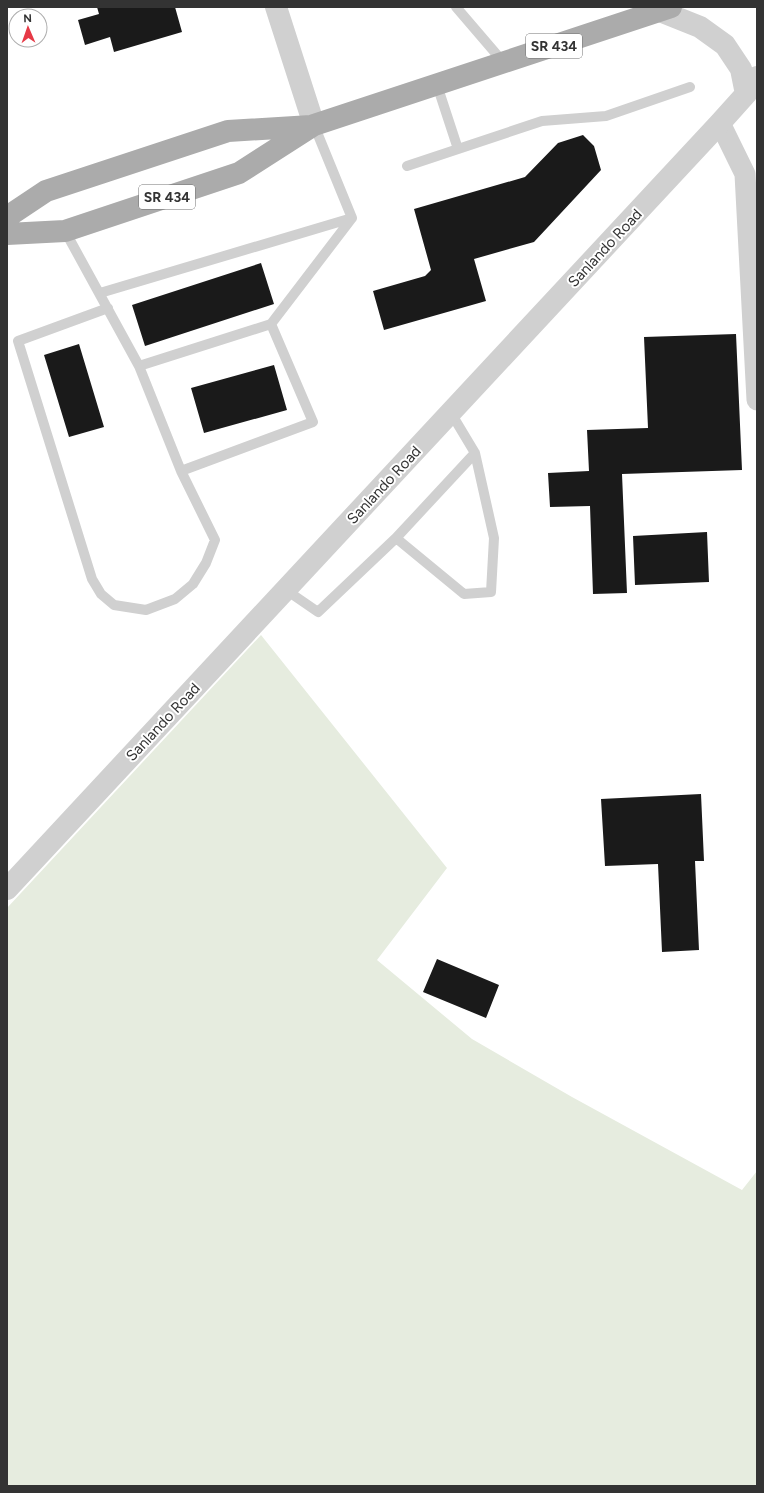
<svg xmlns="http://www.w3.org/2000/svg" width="764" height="1493" font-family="Figtree,sans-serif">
  <rect width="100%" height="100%" fill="#fff"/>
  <!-- green -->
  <path fill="#e6ecdf" d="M261,635L447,868L377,960L472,1039L572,1097L742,1190L757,1171V1486H7V908Z"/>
  <!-- building -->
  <path fill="#1a1a1a" d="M97,7H175L182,32L114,52L110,37L85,45L78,20L99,14Z
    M583,135L594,146L601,170L534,242L474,259L486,301L384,330L373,291L425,276L431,270L414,209L525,177L558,143Z
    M261,263L274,304L145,346L132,305Z
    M736,334L742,470L622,474L627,593L593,594L590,506L550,507L548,473L589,471L587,430L648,428L644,337Z
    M79,344L104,427L69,437L44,355Z
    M274,365L287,410L204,433L191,388Z
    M707,532L709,582L635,585L633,536Z
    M701,794L704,861H695L699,950L662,952L658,864L605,866L601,799Z
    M437,959L499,985L486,1018L423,992Z"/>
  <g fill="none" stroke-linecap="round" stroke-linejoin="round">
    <!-- service -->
    <path stroke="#d0d0d0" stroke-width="10" d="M456,7L504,63
      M437,85L458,149
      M314,125L352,218
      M407,166L542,121L606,116L690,87
      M65,231L139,366L271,324L352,218
      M100,293L352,218
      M108,308L18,341L92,579L101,594L114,605L146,610L175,599L193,584L206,563L215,540L181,471L313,422L271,324
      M139,366L181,471
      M396,538L475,453
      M286,590L318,612L396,538L464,594L491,592L494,538L475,453L451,413"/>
    <!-- minor -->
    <path stroke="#d0d0d0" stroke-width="21" d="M720,123L745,174L757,400"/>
    <!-- tertiary -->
    <path stroke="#d0d0d0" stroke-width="22" d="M276,7L314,125
      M660,11L700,27L725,45L741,69L746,94
      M7,889L720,123L746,94L757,77"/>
    <!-- primary -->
    <path stroke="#ababab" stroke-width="22" d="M7,217L46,191L228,131L311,126
      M7,234L65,231L239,173L314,125L671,7"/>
  </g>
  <g text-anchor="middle" stroke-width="4" stroke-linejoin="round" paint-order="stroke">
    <!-- shield labels -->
    <g fill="#fff" stroke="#707070" stroke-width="1">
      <rect x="526" y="34" width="56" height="24" rx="3"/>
      <rect x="139" y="185" width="56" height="24" rx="3"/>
    </g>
    <g font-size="14" font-weight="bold" fill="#333">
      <text x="554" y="51">SR 434</text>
      <text x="167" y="202">SR 434</text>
    </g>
    <!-- street labels -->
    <g font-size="15" fill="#333" stroke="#fff">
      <text transform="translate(605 248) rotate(-47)" y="5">Sanlando Road</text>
      <text transform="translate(384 485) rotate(-47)" y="5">Sanlando Road</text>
      <text transform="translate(163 722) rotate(-47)" y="5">Sanlando Road</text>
    </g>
  </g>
  <!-- border -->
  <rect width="764" height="1493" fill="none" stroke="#333333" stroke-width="16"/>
  <!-- north arrow -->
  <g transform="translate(28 28) rotate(358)"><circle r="19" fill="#ffffff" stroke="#adadad"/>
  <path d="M0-3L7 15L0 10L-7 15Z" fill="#e63946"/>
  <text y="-6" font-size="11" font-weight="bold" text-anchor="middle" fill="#333333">N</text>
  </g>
</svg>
